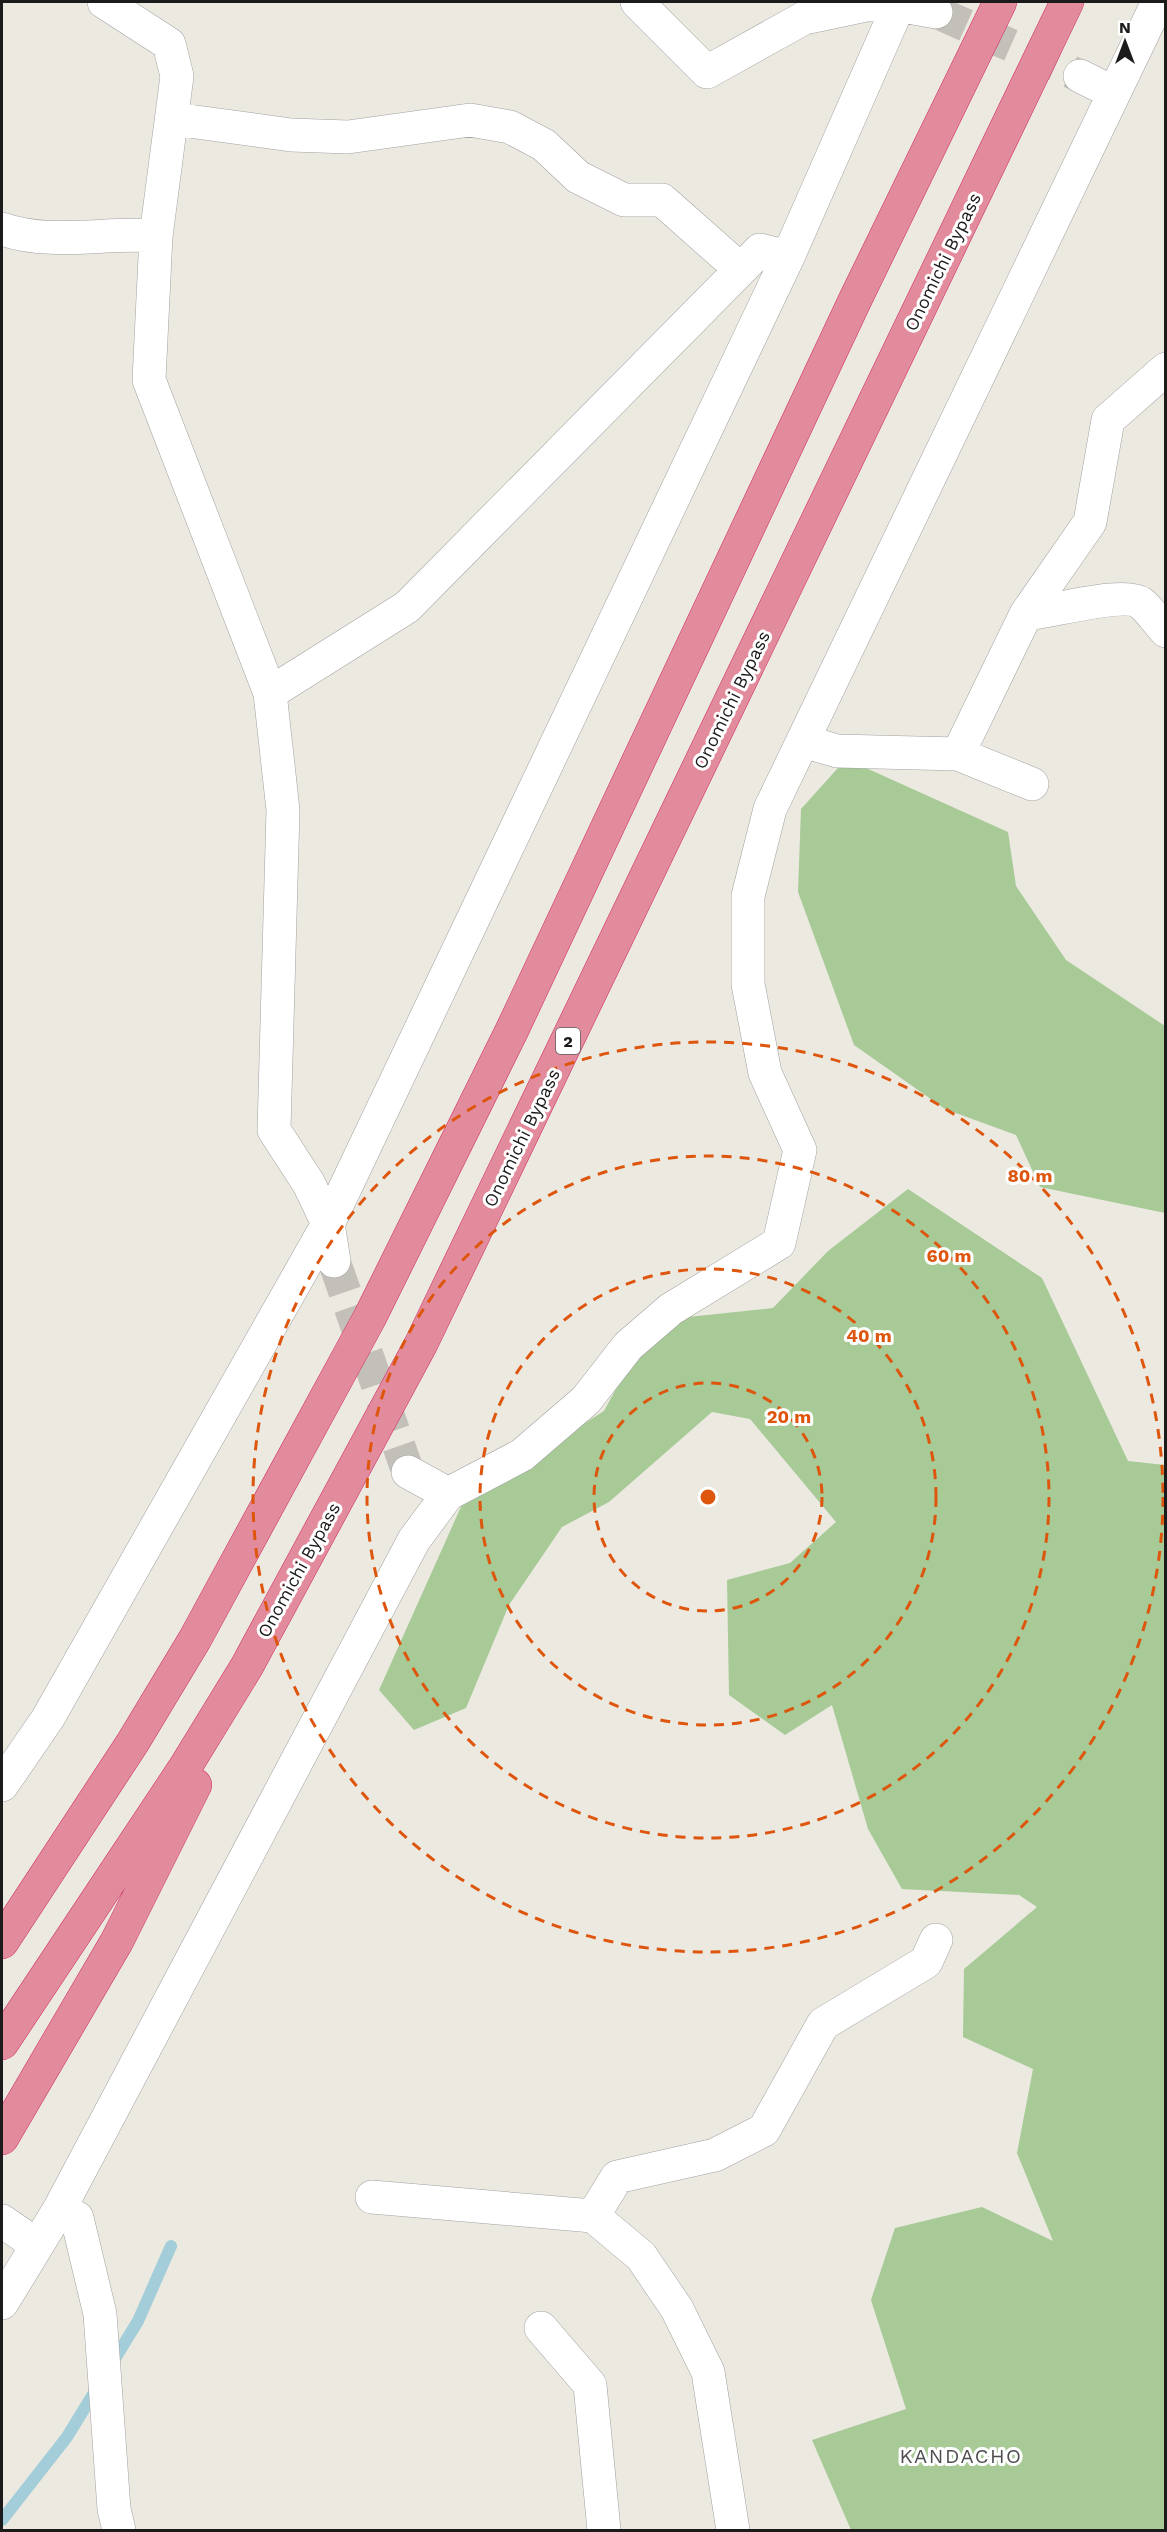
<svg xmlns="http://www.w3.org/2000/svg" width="1167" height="2532" font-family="'Work Sans',sans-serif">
  <rect width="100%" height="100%" fill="#ece9e1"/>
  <!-- forest -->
  <path fill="#a7ca97" d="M846,759L1008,832L1016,886L1066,960L1165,1026V1213L1040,1187L1016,1135L945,1109L854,1045L798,892L801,809Z
    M908,1189L1042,1278L1128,1461L1165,1465V2530H851L812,2440L906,2409L871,2300L895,2228L982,2207L1053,2241L1017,2153L1033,2069L963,2037L964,1969L1037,1907L1019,1895L902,1889L868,1829L832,1705L785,1735L729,1695L727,1580L790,1563L836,1522L750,1419L712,1412L609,1502L562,1527L509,1605L466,1708L414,1730L379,1690L464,1500L604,1411L631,1361L688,1317L773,1308L828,1251Z"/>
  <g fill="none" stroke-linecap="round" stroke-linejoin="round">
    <!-- stream -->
    <path stroke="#a3cdd9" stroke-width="12" d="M111,2365L138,2321L171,2246
      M2,2520L67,2437L97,2388"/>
    <!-- minor-tunnel -->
    <path stroke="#c2c0b9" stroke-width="33" stroke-dasharray="33 16" stroke-linecap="butt" d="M936,12L1080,76
      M334,1261L408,1472"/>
    <defs>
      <path id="minor" d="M104,2L169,44L177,76L156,236L149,380L270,693L283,810L274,1130L309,1184L328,1224L334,1261
        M637,2L707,72L804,18L880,2L936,12
        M1080,76L1114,93
        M174,119L291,135L348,137L470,120L510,127L544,145L578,177L624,200H662L740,269
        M2,229C52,246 105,232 156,236
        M1026,614C1051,612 1124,591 1141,603C1150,610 1158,623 1166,631
        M270,693L407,607L760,250L788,257
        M803,741L837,751L958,754L1032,784
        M958,754L1026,614L1090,522L1108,420L1166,369
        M408,1472L448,1494
        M2,1785L48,1718L328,1224L788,257L900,2
        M372,2197L593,2216L641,2256L677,2309L708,2372L733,2530
        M60,2208L77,2218L100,2314L114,2509L119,2530
        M593,2216L617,2177L715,2155L764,2130L823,2024L926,1962L936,1940
        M2,2221L37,2245
        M2,2303L60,2208L414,1540L448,1494L522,1455L586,1400L628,1346L671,1309L779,1243L800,1150L765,1073L748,984V896L770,809L1158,2
        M541,2328L590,2385L604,2530"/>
      <path id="highway" d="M2,1942L133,1742L195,1639L370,1317L513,1028L855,300L1000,2
        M2,2043L184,1769L247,1666L421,1344L1067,2
        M2,2138L117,1941L195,1785"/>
    </defs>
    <!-- minor casing -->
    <use href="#minor" stroke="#a2a2a2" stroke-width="34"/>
    <!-- highway casing -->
    <use href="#highway" stroke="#ce2b64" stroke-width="34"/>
    <!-- minor -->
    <use href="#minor" stroke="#fff" stroke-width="33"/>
    <!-- highway -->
    <use href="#highway" stroke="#e28b9c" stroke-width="33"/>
  </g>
  <!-- distance rings -->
  <g fill="none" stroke="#de560d" stroke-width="3" stroke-dasharray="10 8">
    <circle cx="708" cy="1497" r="114"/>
    <circle cx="708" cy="1497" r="228"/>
    <circle cx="708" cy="1497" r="341"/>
    <circle cx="708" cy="1497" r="455"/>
  </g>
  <g text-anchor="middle" stroke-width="6" stroke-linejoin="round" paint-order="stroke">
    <!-- shield labels -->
    <rect fill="#fff" stroke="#5f5f5f" stroke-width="1.5" x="556" y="1028" width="24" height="26" rx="4.5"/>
    <g font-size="16" font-weight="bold" fill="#1b1b1b">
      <text x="568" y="1047">2</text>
    </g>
    <!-- street labels -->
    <g font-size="18" fill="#1b1b1b" stroke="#fff">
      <text transform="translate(943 262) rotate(-64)" y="6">Onomichi Bypass</text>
      <text transform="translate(732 700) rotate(-64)" y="6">Onomichi Bypass</text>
      <text transform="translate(522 1138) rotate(-64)" y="6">Onomichi Bypass</text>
      <text transform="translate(299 1570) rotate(-61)" y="6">Onomichi Bypass</text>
    </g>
    <!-- neighbourhood labels -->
    <g font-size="20" letter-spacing="1.5" fill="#4e4e4e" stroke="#fff">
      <text x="961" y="2463">KANDACHO</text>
    </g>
  </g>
  <circle cx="708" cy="1497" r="9" fill="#de560d" stroke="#fff" stroke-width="3"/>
  <g font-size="18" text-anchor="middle" font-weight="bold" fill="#de560d" stroke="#fff" stroke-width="6" stroke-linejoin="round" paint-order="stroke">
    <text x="1030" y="1182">80 m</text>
    <text x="949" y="1262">60 m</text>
    <text x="869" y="1342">40 m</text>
    <text x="789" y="1423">20 m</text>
  </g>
  <!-- border -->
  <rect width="1167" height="2532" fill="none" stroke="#1b1b1b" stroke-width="6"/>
  <!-- north arrow -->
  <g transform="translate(1125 42)" stroke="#ffffff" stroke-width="4.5" paint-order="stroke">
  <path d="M0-4.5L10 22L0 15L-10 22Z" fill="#1b1b1b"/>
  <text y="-9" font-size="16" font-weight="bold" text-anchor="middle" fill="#1b1b1b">N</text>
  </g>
</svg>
